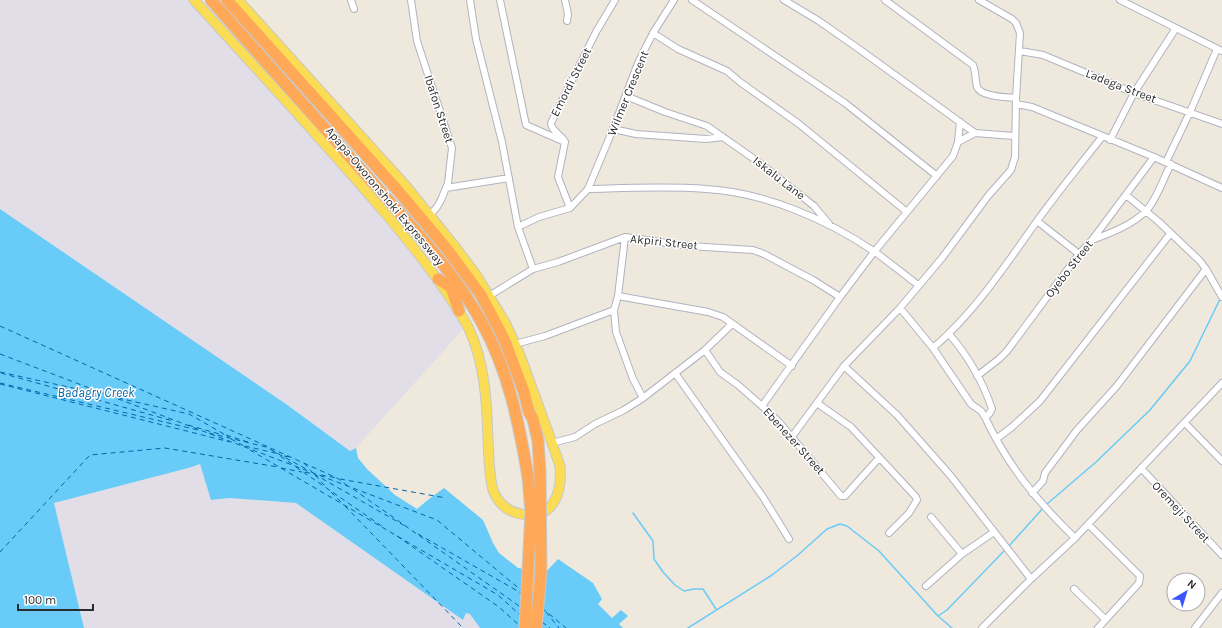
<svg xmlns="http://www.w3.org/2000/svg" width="1222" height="628" font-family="Karla,sans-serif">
  <rect width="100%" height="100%" fill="#eee8dd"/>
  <!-- industrial -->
  <path fill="#e1dee7" d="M0,0H197L395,223L466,326L356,448L350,451L286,404L0,209Z
    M200,464L211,500L229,498L296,503L463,620L466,613L470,614L480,628H84L54,503L192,467Z"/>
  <!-- water -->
  <path fill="#69cbf8" d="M0,209L286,404L350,451L356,448L358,458L367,469L395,495L417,509L429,499L444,488L483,520L493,543L499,553L518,568L546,572L558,559L593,583L602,599L598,604L612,618L621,610L628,616L619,624L623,628H480L470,614L466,613L463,620L296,503L229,498L211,500L200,464L192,467L54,503L84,628H0Z"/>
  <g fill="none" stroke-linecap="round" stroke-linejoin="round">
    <!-- stream -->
    <path stroke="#69cbf8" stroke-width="1.5" d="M1047,504L1096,462L1150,410L1190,361L1221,297
      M633,513L653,541L654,559L663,572L675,585L684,591L694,589H703L716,609
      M1009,546L1044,507
      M938,616L947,610L1005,550
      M688,628L772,575L798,555L827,529L840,524L847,526L879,551L938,616L952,628"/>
    <!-- ferry -->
    <path stroke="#0367a8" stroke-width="1" stroke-dasharray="5 4" stroke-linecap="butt" d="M0,326L337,478L348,486
      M0,354L437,520L522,591
      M0,372L109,396
      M1,373L173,421
      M0,383L198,430
      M0,384L230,442
      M118,398L189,414L229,437
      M188,425L223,435
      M209,433L266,447L306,469
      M226,435L248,442
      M231,439L244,446
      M245,446L275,453
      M250,450L498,595L520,615
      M273,451L292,464
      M284,456L290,457
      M304,463L313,473
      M296,467L383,527
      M281,468L302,472
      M305,472L314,474
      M314,474L405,526
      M315,475L326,487
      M321,475L337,478
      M340,479L446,498
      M353,489L522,608
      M331,492L342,503
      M345,506L463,628
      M418,534L521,593
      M397,536L499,607L520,626
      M0,552L90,455L165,448L278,467
      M542,608L566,628
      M546,612L559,628
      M542,622L550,628"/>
    <defs>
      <path id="minor" d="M351,0L354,9
        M411,0L417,41L452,148L448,183L441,200L437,207L430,215
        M470,0L476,39L502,142L518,227L533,269
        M500,0L526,125L565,142
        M565,0L568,14L567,21
        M692,0L845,103L937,176
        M784,0L819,21L859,49L975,133L1014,136
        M885,0L973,65C976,72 975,79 977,87C981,97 1006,97 1016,98
        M1120,0L1222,51
        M653,33L678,49L727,71L740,82L799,124L907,212
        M1020,51L1043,55L1134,93L1222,124
        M626,96L665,112L707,126L757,161L814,206L829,224
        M1016,104L1032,107L1154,157L1222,188
        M613,129L636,134L706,139L723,137
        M1110,140L1134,93L1176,28
        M958,142L960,122
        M1166,162L1190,112L1217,49
        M446,188L509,178
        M588,189L613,129L638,63L653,33L674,0
        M1126,195L1159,222L1200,261L1206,269L1222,297
        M570,208L558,177L565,142C562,135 551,131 551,123L596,32L615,0
        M1037,221L1079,254
        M518,227L539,217L570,208L588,189C628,188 667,186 706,189C764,192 828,220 875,252C890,263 904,274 918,285
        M625,237L618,296L614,310L616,332L633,379L643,398
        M1092,240C1111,233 1132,225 1146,211C1157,199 1163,179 1171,164
        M489,296L533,269L558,262L625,237L689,246L753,250L764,254L813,280L840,297
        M618,296L708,312L723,317L792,366
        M900,308L933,348L971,404L981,411L985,417C1007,465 1037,501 1075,538
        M949,334C968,356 983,382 992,409L989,414L985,417
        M515,344L545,336L614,310
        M933,348C975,312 1005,266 1037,221C1058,192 1080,165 1102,137
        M705,350L720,372L738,385L762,406L779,422L841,496H845L879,458
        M844,366L897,415L950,475L1031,579
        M675,373L763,497L789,539
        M977,376L999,359L1007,351L1079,254L1092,240L1154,157
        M817,403L851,427L916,497L917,500L909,513L889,533
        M762,406L840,297L874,252L953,156L958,142L975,133
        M1185,423L1222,461
        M791,438L844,366L900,308L942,258L988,196L1011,170L1015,157L1016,98L1020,33L1016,23L1012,19L979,0
        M996,439L1012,427L1040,401L1170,234
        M552,443L575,437L595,424L624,410L643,398L705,350L732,324
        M1141,468L1222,555
        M1032,493L1043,481L1045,473L1077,430L1116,387L1206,269
        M931,517L962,554
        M1088,524L1140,576L1139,583L1098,628
        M926,586L962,554L994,532
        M1074,589L1105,619
        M982,628L1031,579L1075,538L1222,383
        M1195,628L1222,593"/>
      <path id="primary" d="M194,0C254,66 314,131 372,198C400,230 427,263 451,299C457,309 464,319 469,329C485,363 487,404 488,440C489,454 489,477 493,490C499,506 511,514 528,515C556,516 562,489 560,466L552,443L520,355L506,324L477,276L453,244L406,186L238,0"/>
      <path id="motorway" d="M211,0C262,58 314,116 365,174C406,220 451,267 481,321C508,369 519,423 528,477
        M227,0L401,194L447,249L481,295L498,327L505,341L524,392L529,412L533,419L538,441L540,472
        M438,279L461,294
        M450,285L459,311"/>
    </defs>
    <!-- minor casing -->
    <use href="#minor" stroke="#b1b3c0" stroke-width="8"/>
    <!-- primary casing -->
    <use href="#primary" stroke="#c8c8c8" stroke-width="11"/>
    <!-- motorway casing -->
    <use href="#motorway" stroke="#c8c8c8" stroke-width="13"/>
    <!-- minor -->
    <use href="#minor" stroke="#fff" stroke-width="6"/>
    <!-- primary -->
    <use href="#primary" stroke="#fbdd55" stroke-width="9"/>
    <!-- motorway -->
    <use href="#motorway" stroke="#ffa858" stroke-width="11"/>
    <defs>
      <path id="motorway-bridge" d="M525,628L531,512L528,477
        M536,628L541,572L540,472"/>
    </defs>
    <!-- motorway-bridge casing -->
    <use href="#motorway-bridge" stroke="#c8c8c8" stroke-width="13" stroke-linecap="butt"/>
    <!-- motorway-bridge -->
    <use href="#motorway-bridge" stroke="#ffa858" stroke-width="11"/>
  </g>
  <g text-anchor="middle" stroke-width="3" stroke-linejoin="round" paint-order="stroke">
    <!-- street labels -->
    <g font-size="12" fill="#2c2c2c" stroke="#fff">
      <text transform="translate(571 82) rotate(-63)" y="4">Emordi Street</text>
      <text transform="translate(1121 86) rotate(21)" y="4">Ladega Street</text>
      <text transform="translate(628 93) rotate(-68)" y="4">Wilmer Crescent</text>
      <text transform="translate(439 109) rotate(72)" y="4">Ibafon Street</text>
      <text transform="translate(779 178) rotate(38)" y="4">Iskalu Lane</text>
      <text transform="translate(385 196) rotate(50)" y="4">Apapa-Oworonshoki Expressway</text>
      <text transform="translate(664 242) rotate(6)" y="4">Akpiri Street</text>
      <text transform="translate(1069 269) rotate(-52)" y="4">Oyebo Street</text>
      <text transform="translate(794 441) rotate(48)" y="4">Ebenezer Street</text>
      <text transform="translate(1181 512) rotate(47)" y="4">Oremeji Street</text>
    </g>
    <!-- water labels -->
    <g font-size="13" font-style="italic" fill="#0367a8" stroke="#fff">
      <text x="96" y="397">Badagry Creek</text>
    </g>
  </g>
  <!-- north arrow -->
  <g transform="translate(1186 592) rotate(38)"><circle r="19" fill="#ffffff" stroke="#ababab"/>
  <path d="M0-3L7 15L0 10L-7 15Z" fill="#3a55ff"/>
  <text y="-6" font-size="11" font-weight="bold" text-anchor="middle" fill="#2c2c2c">N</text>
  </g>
  <!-- scale -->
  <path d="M18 604v6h75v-6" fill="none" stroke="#2c2c2c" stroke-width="2"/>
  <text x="24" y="604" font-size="12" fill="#2c2c2c" stroke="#ffffff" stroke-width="3" paint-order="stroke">100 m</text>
</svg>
